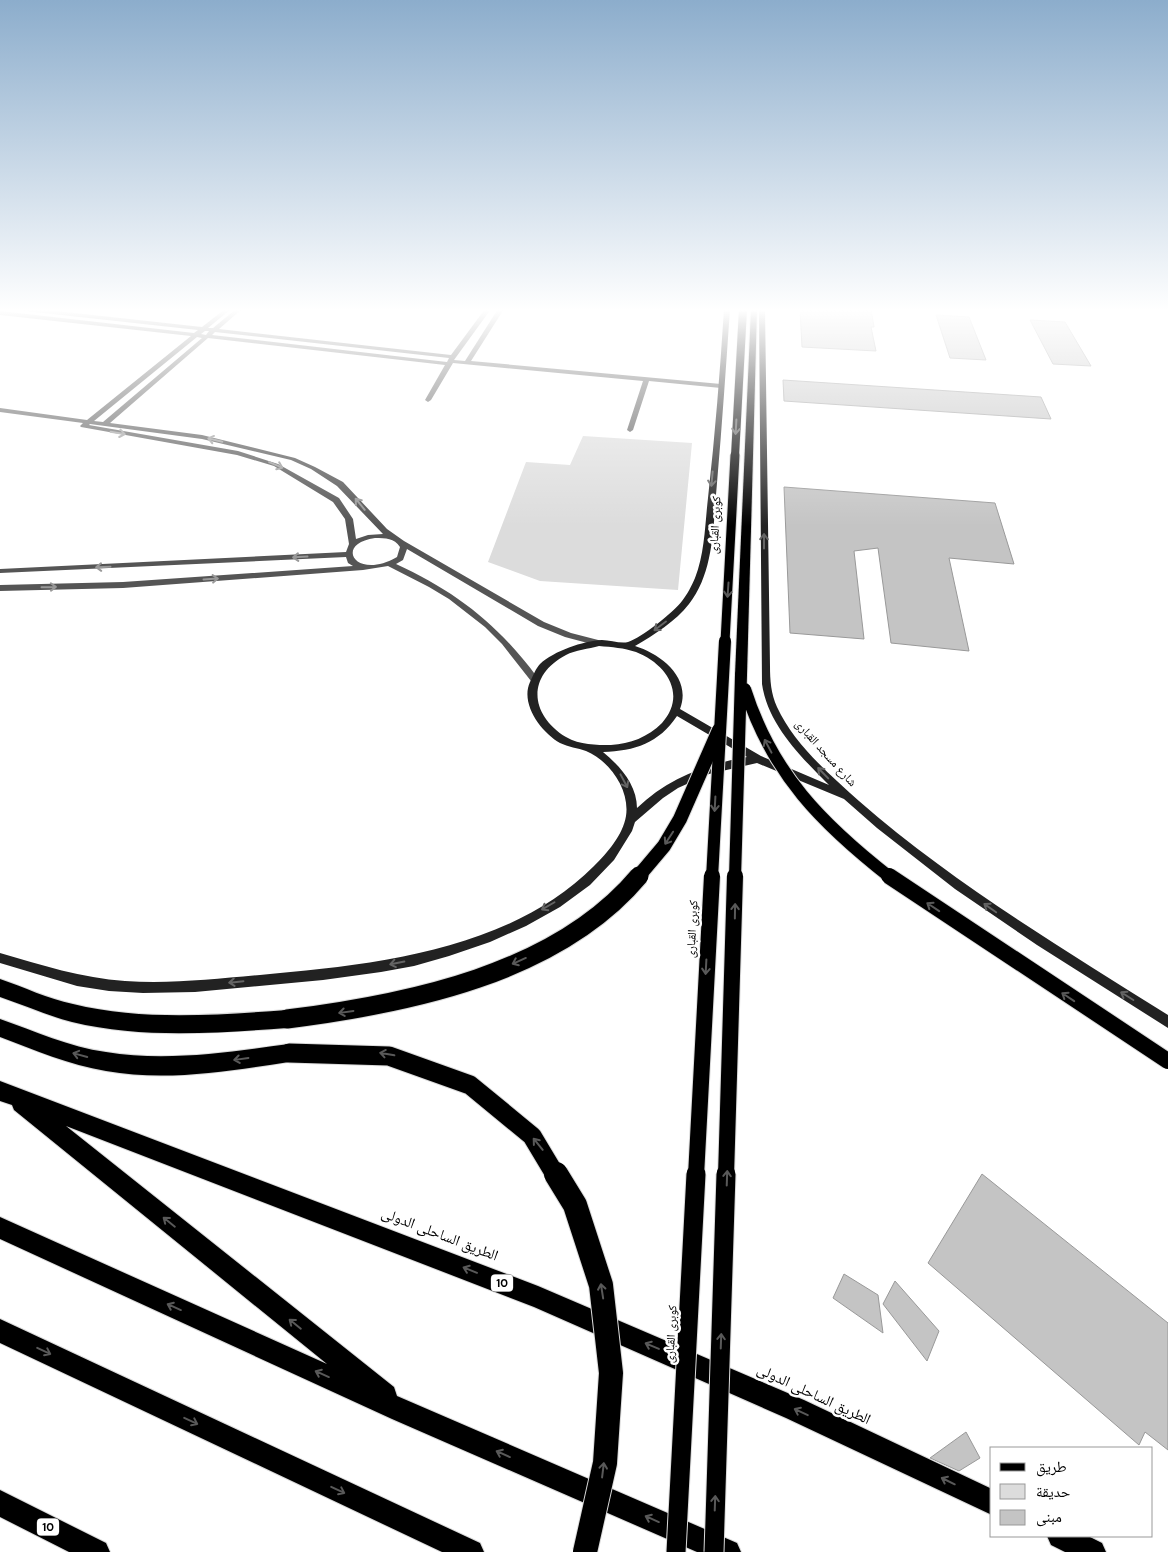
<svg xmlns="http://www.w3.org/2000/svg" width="1168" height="1552" font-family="'DM Sans','Noto Naskh Arabic',sans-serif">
  <rect width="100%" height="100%" fill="#fff"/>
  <!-- green -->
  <path fill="#dcdcdc" d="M583,436L692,443L678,590L540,581L488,562L526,462L570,465Z"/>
  <!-- building -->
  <path fill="#c4c4c4" stroke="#999" d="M800,309H871L874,327H871L876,351L802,347Z
    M936,315L969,317L986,360L950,358Z
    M1030,320L1065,322L1091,366L1053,364Z
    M783,380L1041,397L1051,419L784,401Z
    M784,487L995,503L1014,564L949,558L969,651L891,643L878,548L854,551L864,639L790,633Z
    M982,1174L1168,1323V1450L1145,1432L1139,1445L928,1263Z
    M844,1274L878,1295L883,1333L833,1298Z
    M895,1281L939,1331L927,1361L883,1304Z
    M966,1432L980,1458L959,1471L930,1458Z"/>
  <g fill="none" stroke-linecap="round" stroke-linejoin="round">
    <defs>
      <path id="primary" d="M751,309H757L747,675L741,679L735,675Z"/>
      <path id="highway" d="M0,979C24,987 48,999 73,1004C142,1021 216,1015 287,1010L294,1013L296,1019L294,1025L287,1028C216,1033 142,1039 72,1022C48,1016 24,1005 0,997Z
        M0,1019C35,1031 69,1047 106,1052C167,1062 229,1052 289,1044L296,1046L299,1053L296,1060L289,1062C229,1071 167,1082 106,1071C69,1065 35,1050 0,1037Z
        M0,1081L538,1286L804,1400L992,1489V1515L786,1418L534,1307L66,1126L394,1387L397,1396L737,1543L741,1552H697L392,1419L0,1239V1217L327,1364L14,1110L12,1105L0,1101Z
        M0,1319L480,1543L484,1552H442L0,1343Z
        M0,1490L106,1543L110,1552H69L0,1517Z
        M1047,1536H1088L1102,1543L1106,1552H1065L1051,1545Z"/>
    </defs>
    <!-- primary casing -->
    <use href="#primary" stroke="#dbdbdb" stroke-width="2"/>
    <!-- highway casing -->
    <use href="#highway" stroke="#dbdbdb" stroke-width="2"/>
    <!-- street -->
    <path fill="#555" fill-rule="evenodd" d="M22,309H38L202,327L225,309H231L208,328H213L236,309H242L219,329L451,355L485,309H491L454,360L465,361L498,309H504L471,361L721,384L724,386L721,388L649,381L633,430L630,432L627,430L643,381L453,363L431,400L428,402L425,400L445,365L208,338L110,423L202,435L295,458L315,467L343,482L387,529L404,541L544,622L571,633L602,641L603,643L599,646L565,637L538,626L407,549L403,560L396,564C455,591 498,624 537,677L539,679L534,682L531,681L502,644L485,627L449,599L429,587L388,566L363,570L123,588L0,591V585L123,582L353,566L348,563L346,557L0,573V569L346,552L349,544L345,519L333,502L274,466L237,455L81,427L80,426L83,423L0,412V408L87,420L191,336L0,315V311L194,333L198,330L25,311ZM205,331H209L206,335L201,334ZM215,332L449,358L447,362L212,335ZM197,337L202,338L103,422L94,421ZM90,424L202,439L291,460L311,469L337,486L383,534L368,535L356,539L353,519L339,498L278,464L238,451L89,425ZM375,538C386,538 394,538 400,547L397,557C356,581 333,544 375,538Z"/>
    <!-- secondary -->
    <path fill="#222" fill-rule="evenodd" d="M724,309H730C726,367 722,425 717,483C713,523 715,571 689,604C676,621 654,635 635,646C661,654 692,678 680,709L761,756L829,785C801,757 768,725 762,684L759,309H765L770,666C770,680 771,694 777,707C794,744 829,774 859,801C954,884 1062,948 1168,1015V1028L1037,945L955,889L877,828L844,799L757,763L709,774L678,788L663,798L635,822L632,831L614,860L590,885L560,907L526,926L490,942L449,956L414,966L381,972L323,980L195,992L143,993L109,991L77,986L0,963V953C41,965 82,978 125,981C170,984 215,979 260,975C372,965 510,951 594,866C607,853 623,835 626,816C630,790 610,761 586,751C578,748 568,747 560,743C541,732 520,704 530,682C533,676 536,668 540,664C554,651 583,641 602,640C610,640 621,644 628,642C641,638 674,612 682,601C687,595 692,585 695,578C705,553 705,523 708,498C715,435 720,372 724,309ZM599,646C612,647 624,648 636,652C667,664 687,695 662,723C648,737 630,744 611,745C596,745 580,745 566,737C530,715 526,676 566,655C575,650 589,649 599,646ZM677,716L747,757C706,764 667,779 637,808C637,785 620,766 603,752C635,751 659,743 677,716Z"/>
    <!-- primary -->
    <use href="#primary" fill="#000" fill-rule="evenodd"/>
    <!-- highway -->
    <use href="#highway" fill="#000" fill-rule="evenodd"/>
    <defs>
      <path id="primary-bridge-far4" d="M735,456L743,309"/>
      <path id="primary-bridge-far3" d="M725,642L735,455"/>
      <path id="primary-bridge-far2" d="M745,689C772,774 822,824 891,878
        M712,878L725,641
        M735,878L741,675"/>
      <path id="primary-bridge-far1" d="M889,876L1168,1061
        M696,1176L712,876
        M726,1176L735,876"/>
      <path id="primary-bridge" d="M676,1552L696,1174
        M714,1552L726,1174"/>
      <path id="highway-bridge-far2" d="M637,878L664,846L680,819L719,730"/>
      <path id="highway-bridge-far1" d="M287,1019C407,1004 557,974 639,876
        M289,1053L389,1056L470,1085L532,1136L556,1176"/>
      <path id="highway-bridge" d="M556,1174L575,1205L601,1285L611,1373L605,1463L585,1552"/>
    </defs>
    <!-- primary-bridge-far4 casing -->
    <use href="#primary-bridge-far4" stroke="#dbdbdb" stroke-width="9" stroke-linecap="butt"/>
    <!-- primary-bridge-far3 casing -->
    <use href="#primary-bridge-far3" stroke="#dbdbdb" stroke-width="11" stroke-linecap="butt"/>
    <!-- primary-bridge-far2 casing -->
    <use href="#primary-bridge-far2" stroke="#dbdbdb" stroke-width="14" stroke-linecap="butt"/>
    <!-- primary-bridge-far1 casing -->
    <use href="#primary-bridge-far1" stroke="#dbdbdb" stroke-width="18" stroke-linecap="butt"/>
    <!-- primary-bridge casing -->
    <use href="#primary-bridge" stroke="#dbdbdb" stroke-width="21" stroke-linecap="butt"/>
    <!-- highway-bridge-far2 casing -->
    <use href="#highway-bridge-far2" stroke="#dbdbdb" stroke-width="16" stroke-linecap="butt"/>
    <!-- highway-bridge-far1 casing -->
    <use href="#highway-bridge-far1" stroke="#dbdbdb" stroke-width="21" stroke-linecap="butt"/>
    <!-- highway-bridge casing -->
    <use href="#highway-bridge" stroke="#dbdbdb" stroke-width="26" stroke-linecap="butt"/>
    <!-- primary-bridge-far4 -->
    <use href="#primary-bridge-far4" stroke="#000" stroke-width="8"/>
    <!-- primary-bridge-far3 -->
    <use href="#primary-bridge-far3" stroke="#000" stroke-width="9"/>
    <!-- primary-bridge-far2 -->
    <use href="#primary-bridge-far2" stroke="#000" stroke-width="12"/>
    <!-- primary-bridge-far1 -->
    <use href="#primary-bridge-far1" stroke="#000" stroke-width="16"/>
    <!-- primary-bridge -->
    <use href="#primary-bridge" stroke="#000" stroke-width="19"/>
    <!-- highway-bridge-far2 -->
    <use href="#highway-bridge-far2" stroke="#000" stroke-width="14"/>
    <!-- highway-bridge-far1 -->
    <use href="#highway-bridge-far1" stroke="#000" stroke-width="19"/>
    <!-- highway-bridge -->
    <use href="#highway-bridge" stroke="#000" stroke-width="24"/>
  </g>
  <!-- one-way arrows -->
  <defs><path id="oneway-shaft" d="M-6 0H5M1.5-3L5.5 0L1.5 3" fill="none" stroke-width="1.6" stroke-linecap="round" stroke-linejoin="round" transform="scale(1.25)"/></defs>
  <g stroke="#595959">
    <use href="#oneway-shaft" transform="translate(736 427) rotate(93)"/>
    <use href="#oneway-shaft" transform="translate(728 590) rotate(94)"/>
    <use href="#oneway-shaft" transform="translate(768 746) rotate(-118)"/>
    <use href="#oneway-shaft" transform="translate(715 804) rotate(93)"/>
    <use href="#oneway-shaft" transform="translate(669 838) rotate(123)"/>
    <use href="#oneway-shaft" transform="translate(933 907) rotate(-146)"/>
    <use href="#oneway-shaft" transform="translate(735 911) rotate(-89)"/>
    <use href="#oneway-shaft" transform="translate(519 961) rotate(156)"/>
    <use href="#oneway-shaft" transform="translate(706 967) rotate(93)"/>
    <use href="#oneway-shaft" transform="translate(1068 997) rotate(-146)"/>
    <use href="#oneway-shaft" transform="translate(346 1012) rotate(172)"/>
    <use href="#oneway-shaft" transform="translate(387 1054) rotate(-170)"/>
    <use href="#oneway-shaft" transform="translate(80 1055) rotate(-165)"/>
    <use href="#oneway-shaft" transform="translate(241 1059) rotate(172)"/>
    <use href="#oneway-shaft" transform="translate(538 1144) rotate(-129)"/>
    <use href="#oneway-shaft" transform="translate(727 1178) rotate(-88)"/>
    <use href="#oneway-shaft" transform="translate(169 1222) rotate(-141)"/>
    <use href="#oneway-shaft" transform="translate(470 1270) rotate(-158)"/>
    <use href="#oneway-shaft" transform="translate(602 1291) rotate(-99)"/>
    <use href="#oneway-shaft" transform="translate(174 1307) rotate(-156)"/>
    <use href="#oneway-shaft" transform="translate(295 1324) rotate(-141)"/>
    <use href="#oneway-shaft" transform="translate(721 1341) rotate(-88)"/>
    <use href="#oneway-shaft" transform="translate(652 1346) rotate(-157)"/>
    <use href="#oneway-shaft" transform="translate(44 1351) rotate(25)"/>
    <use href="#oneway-shaft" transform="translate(322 1374) rotate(-156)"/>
    <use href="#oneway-shaft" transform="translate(801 1412) rotate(-155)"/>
    <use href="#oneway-shaft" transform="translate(191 1421) rotate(25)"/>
    <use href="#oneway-shaft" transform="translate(503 1454) rotate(-156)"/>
    <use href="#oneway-shaft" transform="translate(603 1470) rotate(-83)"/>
    <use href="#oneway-shaft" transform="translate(948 1481) rotate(-154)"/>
    <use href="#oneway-shaft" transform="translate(338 1490) rotate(25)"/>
    <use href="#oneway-shaft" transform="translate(715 1503) rotate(-88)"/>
    <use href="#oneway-shaft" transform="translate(652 1519) rotate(-156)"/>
  </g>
  <g stroke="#999">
    <use href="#oneway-shaft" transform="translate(118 433) rotate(9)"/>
    <use href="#oneway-shaft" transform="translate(215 440) rotate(-167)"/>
    <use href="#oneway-shaft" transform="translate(276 465) rotate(23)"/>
    <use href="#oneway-shaft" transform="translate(360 504) rotate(-129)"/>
    <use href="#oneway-shaft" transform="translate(300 557) rotate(177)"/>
    <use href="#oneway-shaft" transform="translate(103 567) rotate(178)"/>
    <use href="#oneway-shaft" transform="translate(211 579) rotate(-4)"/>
    <use href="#oneway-shaft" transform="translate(49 587) rotate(-1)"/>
  </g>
  <g stroke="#646464">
    <use href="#oneway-shaft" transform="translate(712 479) rotate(95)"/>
    <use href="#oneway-shaft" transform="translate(764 541) rotate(-90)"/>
    <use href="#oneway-shaft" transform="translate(660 626) rotate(143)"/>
    <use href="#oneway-shaft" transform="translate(823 773) rotate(-134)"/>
    <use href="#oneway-shaft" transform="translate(624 781) rotate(62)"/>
    <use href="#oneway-shaft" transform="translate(548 906) rotate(150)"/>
    <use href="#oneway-shaft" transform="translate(990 908) rotate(-145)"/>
    <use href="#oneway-shaft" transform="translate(397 963) rotate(169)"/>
    <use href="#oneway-shaft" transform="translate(236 982) rotate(174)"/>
    <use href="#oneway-shaft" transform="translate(1127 996) rotate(-148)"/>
  </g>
  <!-- sky -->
  <linearGradient id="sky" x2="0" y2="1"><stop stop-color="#8cadcc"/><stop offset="0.59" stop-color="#fff"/><stop offset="1" stop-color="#fff" stop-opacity="0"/></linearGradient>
  <rect width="1168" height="526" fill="url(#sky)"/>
  <g text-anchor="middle" stroke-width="5" stroke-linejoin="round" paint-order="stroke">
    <!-- shield labels -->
    <g fill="#fff" stroke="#4c4c4c" stroke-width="1">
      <rect x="491" y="1274.5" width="22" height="17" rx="4"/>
      <rect x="37" y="1518.5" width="22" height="17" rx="4"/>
    </g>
    <g font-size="11" font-weight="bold" fill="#000">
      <text x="502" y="1287">10</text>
      <text x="48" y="1531">10</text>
    </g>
    <!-- street labels -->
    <g font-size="12" fill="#000" stroke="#fff">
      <text transform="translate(715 525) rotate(-87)" y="4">كوبرى القبارى</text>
      <text transform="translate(826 753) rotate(48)" y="4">شارع مسجد القبارى</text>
      <text transform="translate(692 929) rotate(-87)" y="4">كوبرى القبارى</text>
      <text transform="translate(671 1334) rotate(-87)" y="4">كوبرى القبارى</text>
    </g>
    <!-- near-street labels -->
    <g font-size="15" fill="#000" stroke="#fff">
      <text transform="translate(440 1234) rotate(21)" y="5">الطريق الساحلى الدولى</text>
      <text transform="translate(814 1394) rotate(25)" y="5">الطريق الساحلى الدولى</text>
    </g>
  </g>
  <!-- legend -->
  <rect x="990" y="1447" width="162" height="90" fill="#ffffff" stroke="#999999"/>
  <rect x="1000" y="1463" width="25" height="8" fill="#000000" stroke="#999999"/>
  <text x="1036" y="1472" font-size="15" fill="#000000">طريق</text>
  <rect x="1000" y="1484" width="25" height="15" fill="#dcdcdc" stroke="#999999"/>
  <text x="1036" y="1497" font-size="15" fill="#000000">حديقة</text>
  <rect x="1000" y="1510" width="25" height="15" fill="#c4c4c4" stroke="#999999"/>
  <text x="1036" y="1522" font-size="15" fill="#000000">مبنى</text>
</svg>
